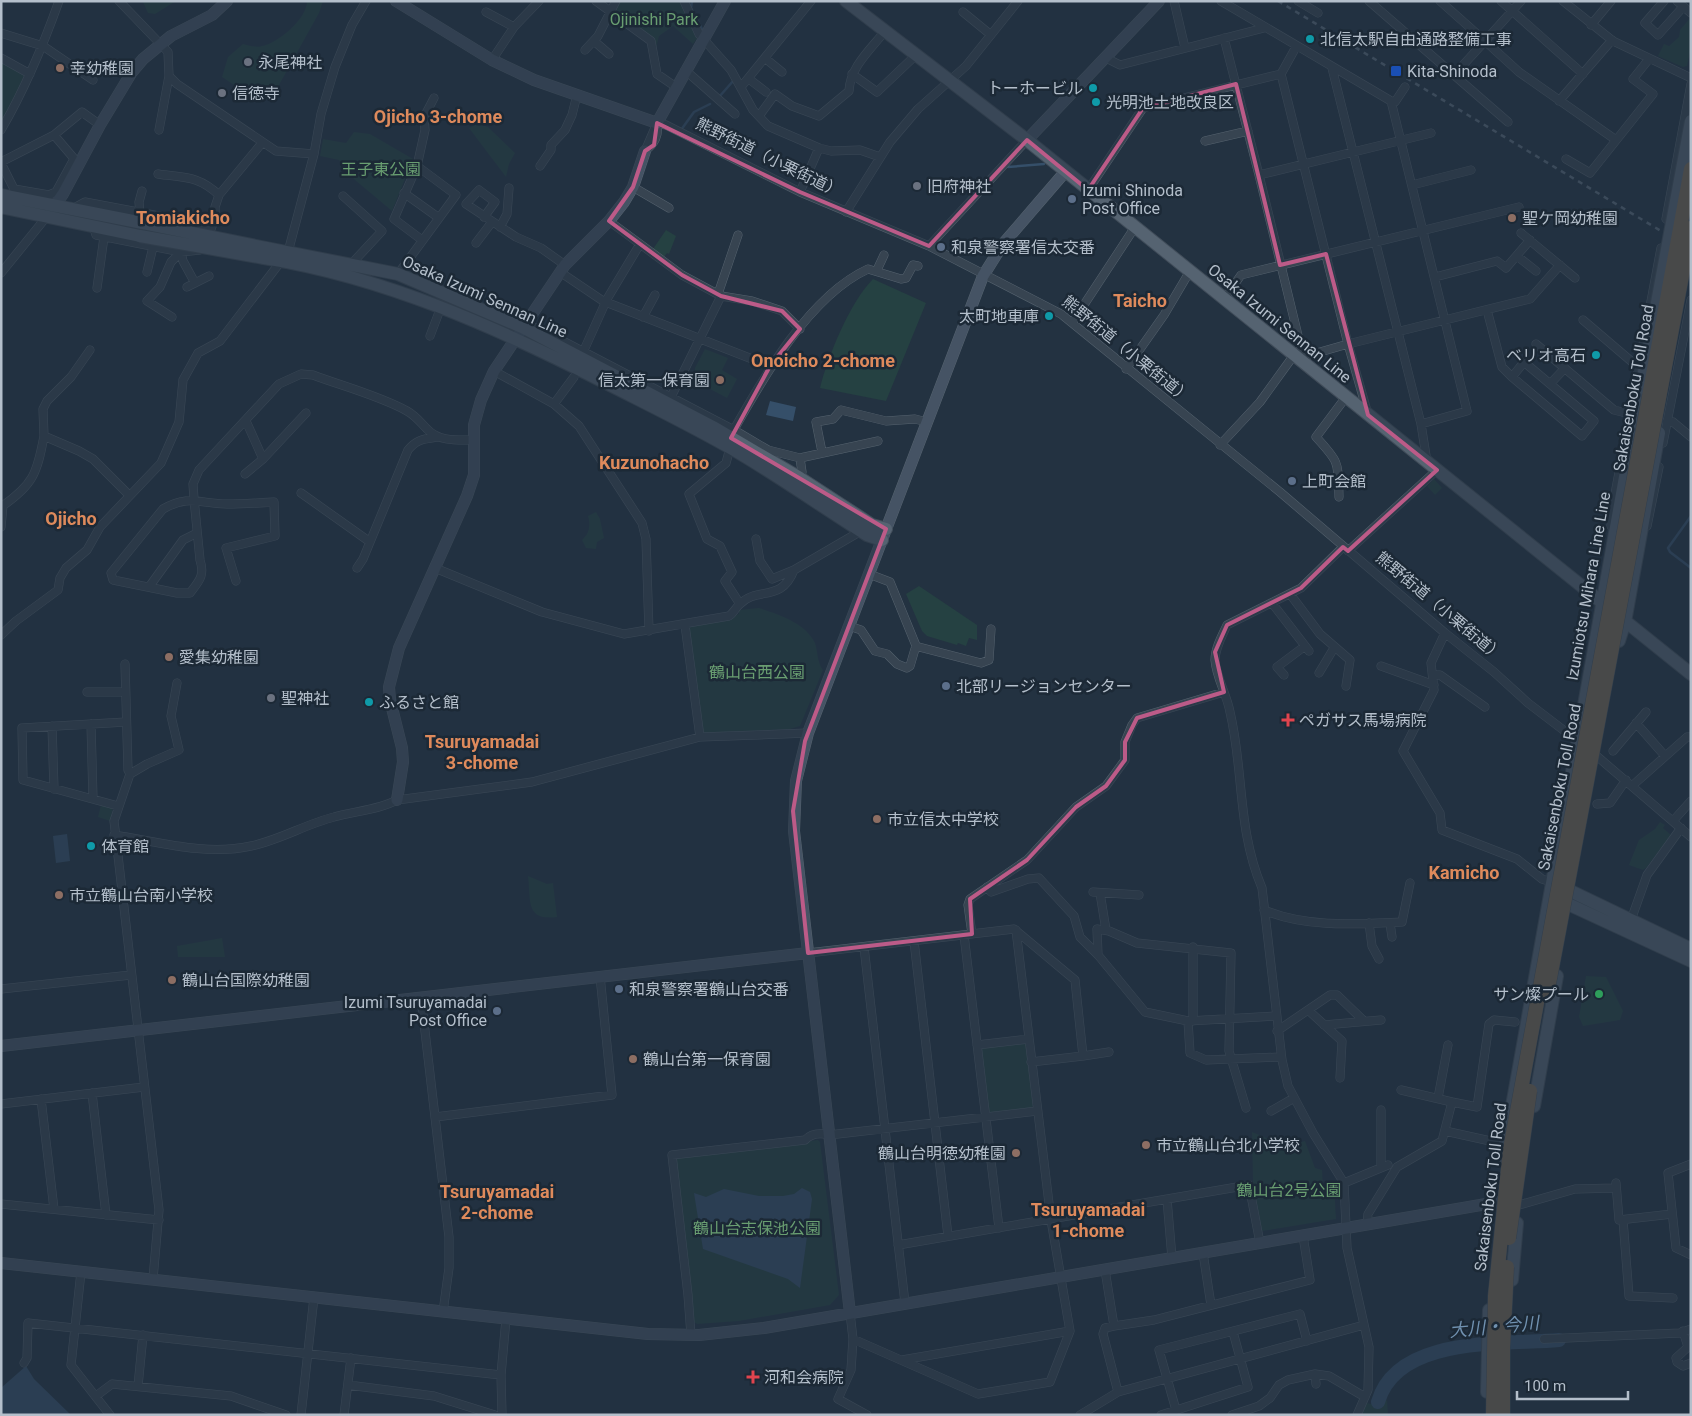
<svg xmlns="http://www.w3.org/2000/svg" width="1692" height="1416" font-family="Roboto,'Noto Sans JP',sans-serif">
  <rect width="100%" height="100%" fill="#233241"/>
  <!-- green -->
  <path fill="#254142" d="M176,1L155,14L148,13L143,2Z
    M307,1H323L319,13L279,85L275,100L260,91L255,99L222,77L228,57L243,44C248,45 257,48 262,46C278,43 307,19 307,1Z
    M618,1H681L698,37L693,44L673,26L659,36L656,48L653,39L614,11Z
    M1691,17V48L1687,66L1683,67L1658,56L1664,44L1669,46L1679,37L1680,30Z
    M1,61L24,73L26,77L1,123Z
    M477,124L488,127L515,153L509,164L506,177L469,128Z
    M354,132L370,134L413,159L392,211L355,180L339,160L320,156L323,139L346,143Z
    M666,230L676,236L669,254L667,253L664,257L653,249Z
    M873,279L926,303L886,401L820,388C828,356 850,302 873,279Z
    M705,349L728,358L722,370L737,379L727,398L695,381V368Z
    M1434,479L1442,488L1435,495L1427,486Z
    M596,512L600,519L604,538L597,542L596,549L586,548L582,540C589,534 591,525 588,516Z
    M919,586L977,625V640L969,638L966,646L958,643L957,645L927,636L922,631L906,594Z
    M759,608C778,614 806,623 815,643C818,652 817,662 823,670L800,726L790,729L705,733L702,730L689,626L739,614V610Z
    M101,805L113,808L110,821L98,817Z
    M1660,822L1665,825L1663,828L1671,835L1646,868L1643,870L1629,865L1639,840L1655,829Z
    M528,876L547,884L553,883L557,917C525,921 531,901 528,876Z
    M222,938L225,957H178L177,946Z
    M1586,976L1606,977L1623,1011L1620,1020L1583,1026L1579,1017Z
    M1022,1043L1027,1045L1033,1106L1030,1109L992,1113L989,1111L981,1050L985,1046Z
    M1252,1132L1286,1146L1305,1141L1315,1168L1322,1170L1323,1186H1334L1336,1219L1262,1231L1253,1183Z
    M818,1140L820,1142L839,1295L830,1305L739,1321L697,1324L694,1322L675,1161L678,1157Z
    M1387,1400L1388,1415H1361L1367,1403L1379,1406Z"/>
  <!-- water -->
  <path fill="#354f69" d="M770,401L796,407L793,421L766,415Z
    M67,834L70,861L56,863L53,836Z
    M802,1188L810,1192L812,1199L800,1288L788,1279L703,1249L694,1193L706,1197L724,1189L759,1196H783L794,1194Z
    M26,1366L34,1379L71,1415H1V1388Z"/>
  <g fill="none" stroke-linecap="round" stroke-linejoin="round">
    <!-- stream -->
    <path stroke="#354f69" stroke-width="2.5" d="M692,1L691,8L702,29
      M719,97L734,80
      M681,130L694,112L710,104
      M1008,167L1044,164
      M1691,516L1668,548L1670,552L1691,568"/>
    <!-- river -->
    <path stroke="#354f69" stroke-width="14" d="M1378,1402C1397,1335 1505,1345 1559,1340"/>
    <defs>
      <path id="street" d="M119,1L168,52L169,76L177,84L276,151L314,154
        M596,1L651,41L657,74L676,87
        M684,1L699,34L731,70L753,110L768,126L819,148L831,151L860,150L880,157
        M1174,1L1185,48
        M1221,1L1391,101L1467,411L1421,424
        M1298,1L1318,13
        M1369,1L1508,122
        M1440,1L1485,41L1521,1
        M1501,1L1583,74
        M1563,1L1613,41L1691,78
        M1664,1L1645,23L1658,35L1683,7
        M1677,1L1691,13
        M486,12L514,27
        M963,12L991,35
        M1591,25L1611,1
        M1,33L43,46L93,80
        M1224,38L1259,175
        M594,41L609,54
        M1296,47L1281,74L1348,344L1299,358
        M585,50L598,36L616,1
        M1,58L30,74
        M1106,58L1120,65L1264,28
        M766,59L782,72
        M492,60L514,27L539,1
        M1332,68L1421,424L1427,462
        M685,70L735,114
        M852,74L877,92L916,55
        M1454,75L1485,41L1519,72L1616,140
        M749,79L766,92
        M741,87L811,1
        M1391,101L1395,102L1405,87
        M1559,101L1612,40
        M759,116L775,94L792,106L819,116L849,91C850,67 871,49 885,31
        M657,123L666,125L800,192L929,246L1061,314L1280,492L1445,633L1494,672L1528,703L1579,742
        M1,130C25,89 43,46 59,1
        M159,130L169,76
        M54,135L77,162
        M1205,141L1248,131
        M645,151C655,143 659,136 657,123
        M645,151L657,123
        M1566,159L1590,173L1653,94L1633,79L1649,59
        M1,162L54,135L82,112L100,125
        M1,163L14,189L49,195L56,192L74,159
        M417,166L394,219L422,240
        M540,166L551,150V145L565,130L572,115L577,95
        M158,174C184,178 198,175 219,195
        M1412,185L1471,170
        M633,187L669,208
        M1088,190L1143,108L1281,74
        M800,192L819,148
        M404,193L439,218
        M343,196L382,231L355,260L353,265
        M74,208L85,202L212,226
        M846,212L890,142L918,109L966,66L1018,1
        M140,213L139,202L142,191
        M484,217L495,202L479,190L466,204L516,237L541,248L565,265
        M609,221L682,275L721,296L752,301L782,311L800,329
        M1674,224L1666,219L1691,84
        M93,225L96,235L181,252L200,250L206,243L215,218V207L219,195L262,143
        M500,227L507,214L509,188
        M1521,233L1575,278
        M476,243L492,222
        M929,246L1027,140
        M181,252L183,261L195,283
        M1517,256L1536,271
        M877,270L884,255
        M147,272L153,247
        M560,272L603,301L770,366
        M1,273L48,215
        M398,274L456,195L417,166L425,130L424,117L434,98
        M1435,277L1497,261L1506,268L1530,240
        M187,287L209,276
        M97,288L104,237
        M1225,298L1241,275L1519,207
        M1487,310L1502,367L1512,377L1582,436L1594,421L1524,362L1512,377
        M172,317L147,301L160,287L171,262L181,252
        M643,317L655,295
        M1583,320L1638,367
        M1072,323L1135,227
        M529,327L538,328L734,430L768,450L800,458L802,472L800,478
        M430,336L441,307
        M1536,344L1614,410L1630,414
        M584,350L607,299L640,244
        M1299,358L1302,352L1259,175L1431,133
        M1126,369L1164,315L1190,271
        M494,371L554,404L579,426L642,523L646,539L649,631
        M1550,384L1565,368
        M671,397L721,296L719,291L738,235
        M554,404L574,377
        M1367,411L1348,344L1530,299L1560,265
        M246,421L263,459
        M1667,421L1673,422L1691,437
        M732,433C763,378 809,296 868,269L901,279L906,278L913,265L918,266
        M44,436L43,409L47,401L71,377L90,350
        M1663,443L1691,300
        M1220,445L1260,402L1294,355
        M730,448L726,463L689,494L707,539L720,546L732,572L725,581L740,604
        M822,452L816,422L833,419L841,410L886,421L915,419L927,422
        M800,458L878,441
        M245,474L263,459L306,413
        M301,493L370,542
        M1339,497C1338,462 1340,463 1316,437L1346,397
        M1,507C33,485 37,474 44,436L79,451L93,459L129,495
        M1611,526L1612,510L1661,248
        M1647,526L1659,467
        M1,527L3,505
        M756,539L760,561L772,579L794,570
        M1343,547L1301,588L1227,625C1222,636 1215,648 1215,660C1216,677 1227,695 1230,712C1244,771 1237,829 1262,888L1282,1060L1288,1086L1313,1133L1344,1183L1347,1248L1369,1347L1368,1390L1357,1415
        M1348,551L1437,470
        M357,568L363,559L408,450C417,439 424,439 438,437
        M435,568L542,612L624,634L729,616C734,613 735,608 740,604C758,586 781,603 794,570L861,531
        M869,574L890,582L917,648
        M236,581L226,548L275,536L274,502C258,503 242,504 227,504C200,504 189,494 163,509L111,573L113,580L177,593H190C199,581 205,576 200,560L194,499L193,484L199,470L279,384L301,374L313,375C342,386 380,396 407,411C416,416 420,422 427,429C439,442 458,440 474,440
        M149,587L183,540L197,533
        M1290,594L1320,634L1350,660L1346,686
        M1272,603L1309,651
        M685,625L700,737
        M849,626L861,630L875,651L887,654L897,664L907,668L910,666L915,649L919,647L981,663L989,660L991,629
        M1445,633L1431,663L1434,690L1403,751L1440,813L1442,830L1517,859L1542,879L1551,882
        M1,635L16,621L58,590L60,578L66,568L87,550L100,527L161,463L179,422L183,380L198,353L220,341L288,252L314,154L321,114L335,67L352,25L366,1
        M125,664L128,770L130,774
        M1381,666L1434,685
        M1319,673L1334,648
        M1284,675L1277,667L1305,646
        M1433,675H1440L1485,707
        M87,692H125
        M1636,723L1665,756
        M91,724L93,799
        M52,726L54,789
        M1613,751L1646,712
        M1592,752L1691,837
        M1633,785L1687,737H1691
        M1597,804L1610,803L1626,780
        M118,806L23,780L22,728L126,722
        M1673,821L1691,801
        M114,835C159,842 206,856 251,846C280,840 306,824 334,817C355,811 378,810 397,800L532,782L700,737L808,733
        M987,887L991,892L1028,879L1039,878L1074,916L1080,937L1098,955
        M1093,892L1139,895
        M1100,893L1106,930
        M1264,910C1306,928 1357,924 1402,922L1410,883
        M1631,920L1647,875L1681,828
        M1369,923L1372,946L1379,959
        M1390,923L1392,937
        M972,934L968,905L970,899L1027,860L1076,807L1106,786L1125,760V742L1132,725L1137,718L1224,692
        M964,935L999,1228
        M914,941L948,1236
        M864,947L905,1303
        M1193,947V1021
        M808,953L1014,929L1075,980L1083,1056L1031,1062
        M1,989L131,975
        M421,997L449,1237V1268L443,1312
        M1308,1010L1342,1041L1340,1078
        M1188,1021L1190,1053L1206,1060L1281,1057
        M1324,1025L1381,1020
        M1277,1031L1330,995H1337L1364,1021
        M977,1045L1029,1039
        M1083,1056L1109,1052
        M1401,1090L1452,1102
        M92,1093L106,1215
        M1438,1098L1448,1045
        M41,1099L54,1209
        M1,1104L144,1087
        M1246,1108L1229,1051L1231,953L1137,943L1109,931L1097,929L1098,955L1145,1012L1188,1021L1275,1016
        M1381,1110V1167
        M1271,1111L1294,1098
        M435,1117L612,1095L600,976
        M1445,1131L1504,1144
        M1691,1164L1668,1173L1676,1248L1691,1255
        M1344,1183L1388,1165
        M1616,1183L1619,1220L1672,1214
        M1167,1199L1172,1258
        M1,1204L159,1220
        M1519,1205L1575,1189L1616,1188
        M1623,1220L1629,1296L1673,1298
        M1367,1225L1368,1214L1397,1167L1442,1141L1452,1102L1477,1107L1489,1024L1494,1020L1515,1022
        M898,1245L1249,1185L1260,1243
        M1203,1253L1211,1305
        M1105,1270L1114,1326L1105,1328L1103,1334L1118,1392
        M81,1272L71,1365L110,1415
        M153,1279L159,1210L114,821L130,774L147,764L179,750L171,716L177,683
        M850,1313L853,1339L978,1394L1050,1382L1070,1331L1051,1220L1016,930
        M1114,1326L1154,1320L1310,1280L1303,1236
        M1683,1331L1688,1347L1676,1358L1677,1362L1683,1366L1691,1363
        M691,1335L688,1295L672,1155L805,1140C812,1133 821,1133 829,1135L1037,1111
        M853,1339L851,1370L838,1399L867,1415
        M1544,1339L1680,1333L1691,1329
        M902,1360L1070,1331
        M24,1363L27,1358L28,1323L501,1375L506,1319
        M1315,1374L1316,1384
        M501,1375L502,1415
        M348,1385L434,1396L495,1415
        M138,1386L143,1335
        M96,1396L112,1384L231,1396L286,1415
        M1176,1410L1159,1350L1300,1314L1307,1341
        M301,1415L314,1297
        M344,1415L351,1358
        M1080,1415L1118,1392L1364,1325
        M1161,1415L1248,1387L1233,1332
        M1232,1415L1259,1406L1270,1398L1279,1385L1288,1380L1315,1374L1329,1376L1365,1397"/>
      <path id="secondary" d="M396,1L492,60L534,80L657,123L725,1
        M1027,140L1159,1
        M51,211L63,194L100,125L132,72L143,59L171,36L212,15L227,1
        M397,800L403,762L402,748L390,700L389,687L399,648L467,496L474,475V425L481,400L494,371L565,265L609,221L624,202L633,187L645,151
        M1,1046L808,953
        M1,1263L648,1334L699,1335L764,1328L1498,1202L1512,1204
        M850,1313L794,831L796,781L808,733L983,276L1003,244L1065,172"/>
      <path id="primary" d="M846,1L1027,140L1691,674
        M1,195L143,223
        M1,207L140,236
        M266,248L398,274L522,327L713,427L800,478L872,525L886,529
        M264,258C385,277 498,328 606,383C653,407 701,430 746,457C787,482 826,509 867,535L882,540
        M1619,641L1625,622L1659,433
        M1558,885L1691,949
        M1555,898L1691,961
        M1534,1106L1557,976
        M1503,1156L1641,388
        M1512,1280L1517,1223
        M1487,1392L1489,1310"/>
    </defs>
    <!-- street casing -->
    <use href="#street" stroke="#55626e" stroke-width="9"/>
    <!-- secondary casing -->
    <use href="#secondary" stroke="#55626e" stroke-width="12"/>
    <!-- primary casing -->
    <use href="#primary" stroke="#414d5a" stroke-width="14"/>
    <!-- street -->
    <use href="#street" stroke="#374451" stroke-width="8"/>
    <!-- secondary -->
    <use href="#secondary" stroke="#455364" stroke-width="11"/>
    <!-- primary -->
    <use href="#primary" stroke="#556371" stroke-width="12"/>
    <!-- rail -->
    <path stroke="#596878" stroke-width="2.5" stroke-dasharray="5 5" stroke-linecap="butt" d="M1278,1L1691,249"/>
    <defs>
      <path id="primary-bridge" d="M143,223L266,248
        M140,236L264,258
        M1641,388L1691,121"/>
      <path id="highway-bridge" d="M1548,989L1691,228
        M1509,1238L1530,1091
        M1493,1415L1495,1296L1510,1149L1691,169
        M1503,1415V1348L1507,1267"/>
    </defs>
    <!-- primary-bridge casing -->
    <use href="#primary-bridge" stroke="#414d5a" stroke-width="14" stroke-linecap="butt"/>
    <!-- highway-bridge casing -->
    <use href="#highway-bridge" stroke="#424f5b" stroke-width="15" stroke-linecap="butt"/>
    <!-- primary-bridge -->
    <use href="#primary-bridge" stroke="#556371" stroke-width="12"/>
    <!-- highway-bridge -->
    <use href="#highway-bridge" stroke="#776653" stroke-width="14"/>
  </g>
  <!-- marked area -->
  <path d="M0 0H1692V1416H0ZM1236,84L1280,265L1326,254L1368,415L1437,470L1348,551L1343,547L1301,588L1227,625L1215,652L1224,692L1137,718L1125,742V760L1106,786L1076,807L1027,860L970,899L972,934L808,953L793,811L805,741L886,529L731,438L770,366L800,329L782,311L721,296L682,275L609,221L633,187L645,151L654,145L657,123L800,192L929,246L1027,140L1088,190L1143,108Z" fill="#233241" fill-opacity=".55" fill-rule="evenodd"/>
  <path fill="none" stroke="#bc5b88" stroke-width="4" stroke-linejoin="round" d="M1236,84L1280,265L1326,254L1368,415L1437,470L1348,551L1343,547L1301,588L1227,625L1215,652L1224,692L1137,718L1125,742V760L1106,786L1076,807L1027,860L970,899L972,934L808,953L793,811L805,741L886,529L731,438L770,366L800,329L782,311L721,296L682,275L609,221L633,187L645,151L654,145L657,123L800,192L929,246L1027,140L1088,190L1143,108Z"/>
  <!-- markers -->
  <g fill="#0f9aa8" stroke="#1c2936" stroke-width="2">
    <circle cx="1310" cy="39" r="5"/>
    <circle cx="1093" cy="88" r="5"/>
    <circle cx="1096" cy="102" r="5"/>
    <circle cx="1049" cy="316" r="5"/>
    <circle cx="1596" cy="355" r="5"/>
    <circle cx="369" cy="702" r="5"/>
    <circle cx="91" cy="846" r="5"/>
  </g>
  <g fill="#6b7280" stroke="#1c2936" stroke-width="2">
    <circle cx="248" cy="62" r="5"/>
    <circle cx="222" cy="93" r="5"/>
    <circle cx="917" cy="186" r="5"/>
    <circle cx="271" cy="698" r="5"/>
  </g>
  <g fill="#8d6e63" stroke="#1c2936" stroke-width="2">
    <circle cx="60" cy="68" r="5"/>
    <circle cx="1512" cy="218" r="5"/>
    <circle cx="720" cy="380" r="5"/>
    <circle cx="169" cy="657" r="5"/>
    <circle cx="877" cy="819" r="5"/>
    <circle cx="59" cy="895" r="5"/>
    <circle cx="172" cy="980" r="5"/>
    <circle cx="633" cy="1059" r="5"/>
    <circle cx="1146" cy="1145" r="5"/>
    <circle cx="1016" cy="1153" r="5"/>
  </g>
  <rect fill="#1a4fb4" stroke="#1c2936" stroke-width="2" x="1390" y="65" width="12" height="12" rx="2.5"/>
  <g fill="#5c6f8a" stroke="#1c2936" stroke-width="2">
    <circle cx="1072" cy="199" r="5"/>
    <circle cx="941" cy="247" r="5"/>
    <circle cx="1292" cy="481" r="5"/>
    <circle cx="946" cy="686" r="5"/>
    <circle cx="619" cy="989" r="5"/>
    <circle cx="497" cy="1011" r="5"/>
  </g>
  <g fill="#e0444e" stroke="#1c2936" stroke-width="2">
    <path d="M1285.5 712.5h5v5h5v5h-5v5h-5v-5h-5v-5h5z"/>
    <path d="M750.5 1369.5h5v5h5v5h-5v5h-5v-5h-5v-5h5z"/>
  </g>
  <circle fill="#2e9e5b" stroke="#1c2936" stroke-width="2" cx="1599" cy="994" r="5"/>
  <g text-anchor="middle" stroke-width="5" stroke-linejoin="round" paint-order="stroke">
    <!-- park labels -->
    <g font-size="16" fill="#699e71" stroke="#1c2936">
      <text x="654" y="25">Ojinishi Park</text>
      <text x="381" y="175">王子東公園</text>
      <text x="757" y="678">鶴山台西公園</text>
      <text x="1289" y="1196">鶴山台2号公園</text>
      <text x="757" y="1234">鶴山台志保池公園</text>
    </g>
    <!-- poi labels -->
    <g font-size="16" fill="#b4bfcb" stroke="#1c2936" text-anchor="start">
      <text x="1320" y="45">北信太駅自由通路整備工事</text>
      <text x="258" y="68">永尾神社</text>
      <text x="70" y="74">幸幼稚園</text>
      <text x="1407" y="77">Kita-Shinoda</text>
      <text x="1083" y="94" text-anchor="end">トーホービル</text>
      <text x="232" y="99">信徳寺</text>
      <text x="1106" y="108">光明池土地改良区</text>
      <text x="927" y="192">旧府神社</text>
      <text x="1082" y="196">Izumi Shinoda<tspan x="1082" dy="18">Post Office</tspan></text>
      <text x="1522" y="224">聖ケ岡幼稚園</text>
      <text x="951" y="253">和泉警察署信太交番</text>
      <text x="1039" y="322" text-anchor="end">太町地車庫</text>
      <text x="1586" y="361" text-anchor="end">ベリオ高石</text>
      <text x="710" y="386" text-anchor="end">信太第一保育園</text>
      <text x="1302" y="487">上町会館</text>
      <text x="179" y="663">愛集幼稚園</text>
      <text x="956" y="692">北部リージョンセンター</text>
      <text x="281" y="704">聖神社</text>
      <text x="379" y="708">ふるさと館</text>
      <text x="1299" y="726">ペガサス馬場病院</text>
      <text x="887" y="825">市立信太中学校</text>
      <text x="101" y="852">体育館</text>
      <text x="69" y="901">市立鶴山台南小学校</text>
      <text x="182" y="986">鶴山台国際幼稚園</text>
      <text x="629" y="995">和泉警察署鶴山台交番</text>
      <text x="1589" y="1000" text-anchor="end">サン燦プール</text>
      <text x="487" y="1008" text-anchor="end">Izumi Tsuruyamadai<tspan x="487" dy="18">Post Office</tspan></text>
      <text x="643" y="1065">鶴山台第一保育園</text>
      <text x="1156" y="1151">市立鶴山台北小学校</text>
      <text x="1006" y="1159" text-anchor="end">鶴山台明徳幼稚園</text>
      <text x="764" y="1383">河和会病院</text>
    </g>
    <!-- street labels -->
    <g font-size="16" fill="#b4bfcb" stroke="#1c2936">
      <text transform="translate(769 157) rotate(26)" y="6">熊野街道（小栗街道）</text>
      <text transform="translate(485 296) rotate(24)" y="6">Osaka Izumi Sennan Line</text>
      <text transform="translate(1280 323) rotate(39)" y="6">Osaka Izumi Sennan Line</text>
      <text transform="translate(1127 349) rotate(39)" y="6">熊野街道（小栗街道）</text>
      <text transform="translate(1633 388) rotate(-80)" y="6">Sakaisenboku Toll Road</text>
      <text transform="translate(1588 586) rotate(-80)" y="6">Izumiotsu Mihara Line Line</text>
      <text transform="translate(1440 606) rotate(40)" y="6">熊野街道（小栗街道）</text>
      <text transform="translate(1559 787) rotate(-79)" y="6">Sakaisenboku Toll Road</text>
      <text transform="translate(1490 1187) rotate(-83)" y="6">Sakaisenboku Toll Road</text>
    </g>
    <!-- neighbourhood labels -->
    <g font-size="18" font-weight="bold" fill="#de8a5c" stroke="#1c2936">
      <text x="438" y="123">Ojicho 3-chome</text>
      <text x="183" y="224">Tomiakicho</text>
      <text x="1140" y="307">Taicho</text>
      <text x="823" y="367">Onoicho 2-chome</text>
      <text x="654" y="469">Kuzunohacho</text>
      <text x="71" y="525">Ojicho</text>
      <text x="482" y="748">Tsuruyamadai<tspan x="482" dy="21">3-chome</tspan></text>
      <text x="1464" y="879">Kamicho</text>
      <text x="497" y="1198">Tsuruyamadai<tspan x="497" dy="21">2-chome</tspan></text>
      <text x="1088" y="1216">Tsuruyamadai<tspan x="1088" dy="21">1-chome</tspan></text>
    </g>
    <!-- water labels -->
    <g font-size="18" font-style="italic" fill="#7192b1" stroke="#1c2936">
      <text transform="translate(1494 1327) rotate(-5)" y="6">大川・今川</text>
    </g>
  </g>
  <!-- border -->
  <rect width="1692" height="1416" fill="none" stroke="#b4bfcb" stroke-width="5"/>
  <!-- scale -->
  <path d="M1517 1391v8h111v-8" fill="none" stroke="#b4bfcb" stroke-width="2.5"/>
  <text x="1524" y="1391" font-size="15" fill="#b4bfcb" stroke="#1c2936" stroke-width="4" paint-order="stroke">100 m</text>
</svg>
